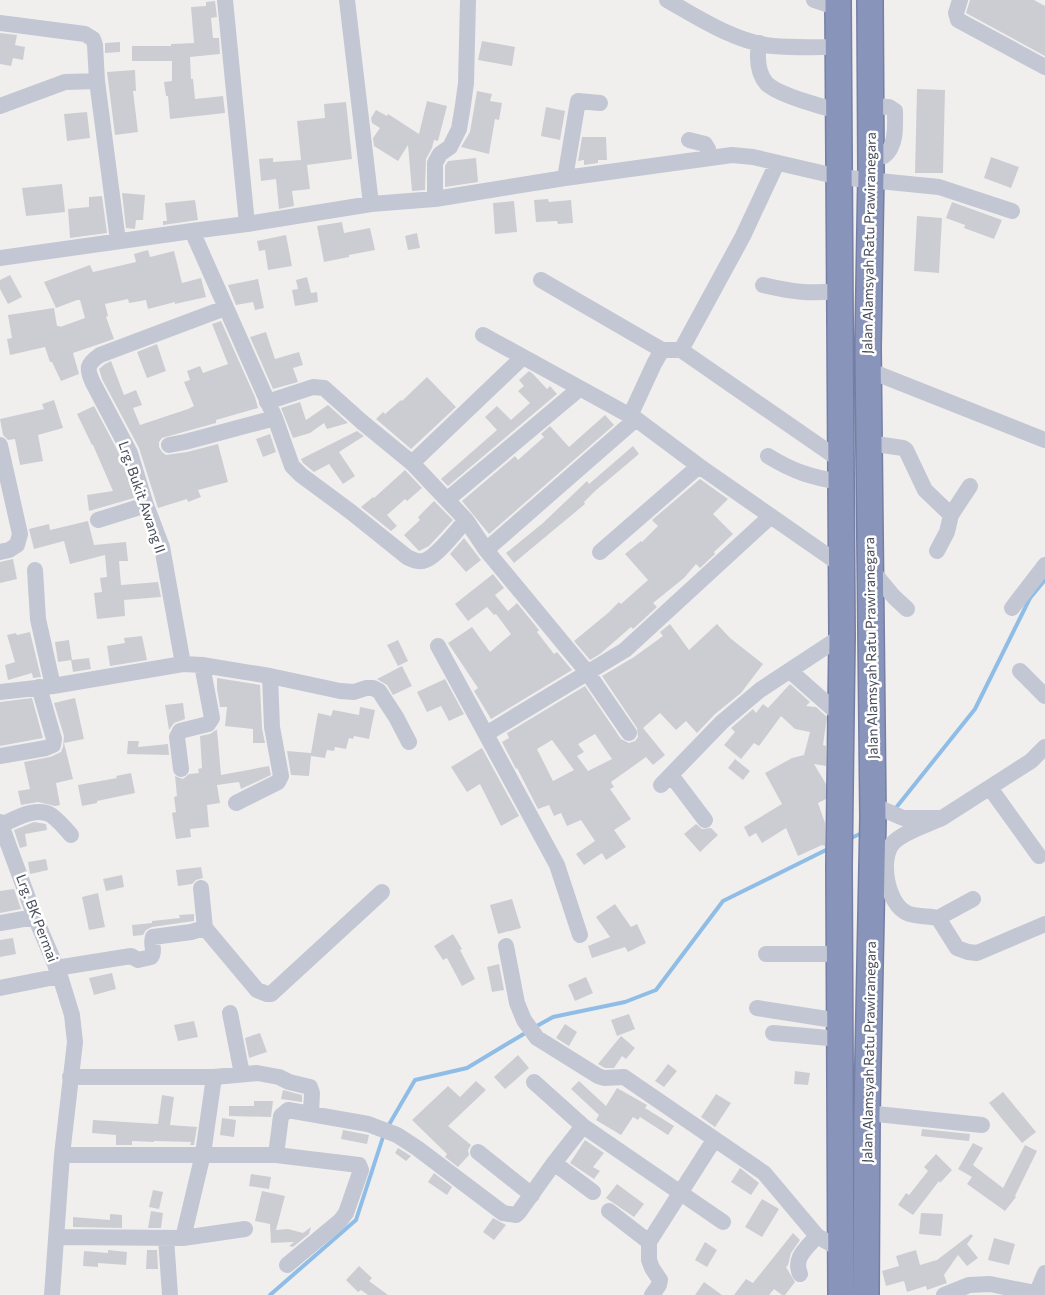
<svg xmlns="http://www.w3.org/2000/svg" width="1045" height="1295" font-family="Commissioner,sans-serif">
  <rect width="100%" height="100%" fill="#f1efee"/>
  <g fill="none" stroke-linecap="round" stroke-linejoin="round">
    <!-- stream -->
    <path stroke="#8fbde6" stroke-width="4" d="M895,809L975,709L1030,598L1045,580
      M847,840L864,832
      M535,1027L553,1017L625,1002L656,990L723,901L830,848
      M387,1128L415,1080L467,1068L527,1032
      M270,1295L356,1220L384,1134"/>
  </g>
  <!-- building -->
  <path fill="#cccdd3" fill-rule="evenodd" d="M970,0H1034L1045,6V56L966,13Z
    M215,1L217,17L211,18L213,38H219L220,54L190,57L191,79H193L195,99L223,96L225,113L170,119L168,96H166L164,82L172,81V61H132V46H171V44L194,43L191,7L206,6V2Z
    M0,33L17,35L15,45L25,47L23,60L13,58L11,66L0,64Z
    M482,41L515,47L512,66L478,60Z
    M120,42V52L105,53V43Z
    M135,70L136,91H133L138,132L115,135L107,72Z
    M917,89L945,90L943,173H915Z
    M477,91L492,94L490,101L502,103L499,120L495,119L489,154L461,147L470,132Z
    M427,101L447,106L438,141L434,140L432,148L426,159L425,190L412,191L408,145L398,161L374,146L373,138L380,128L372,123L371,118L376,110L387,116L388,114L419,134Z
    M346,102L352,159L307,165L310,189L292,191L294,206L279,209L276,179L261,181L259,159L273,158V162L301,160L297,121L325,118L324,104Z
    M546,107L565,111L560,140L541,136Z
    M87,112L90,138L67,141L64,114Z
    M582,137H606L607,160H598V163L584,165V160L578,161Z
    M991,157L1019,167L1011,188L984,178Z
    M476,158L478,182L445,187V166L448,161Z
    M62,184L65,212L26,216L22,188Z
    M122,193L145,195L143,220H136L135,229L126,228Z
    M102,196L107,233L70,238L68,209L89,207V197Z
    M548,199L549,202L571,200L573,223L558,224L557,221L536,222L534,200Z
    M195,200L198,220L163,225V221H167L165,203Z
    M514,201L517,232L495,234L493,203Z
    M952,202L1002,220L994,239L964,228L965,225L946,218Z
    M917,216L942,218L939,273L914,271Z
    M342,222L344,233L370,228L375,250L349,255V257L324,262L317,226Z
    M417,233L420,248L408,250L405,236Z
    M286,235L292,266L268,270L265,250L259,251L257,241Z
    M148,250L150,257L174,251L182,283L201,278L206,297L175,304V302L148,309L146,300L129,303L128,299L105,304L108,316L106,317L114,339L73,353L79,374L61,381L52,362H50L45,347L10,355L7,339L12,338L8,315L54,308L57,326H60V327L85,318L80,300H77L56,308L44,282L90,265L93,272L136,262L134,254Z
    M10,275L22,297L8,304L0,289V280Z
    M307,277L311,293L317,292L318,302L295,306L292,290L298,289L296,280Z
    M258,279L264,308L255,310L253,302L236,305L228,285Z
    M221,321L255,397L258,408L216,420V423L162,438L159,442V447L162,452L166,455L187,452L218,444L228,482L198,490L201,497L188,502L187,499L158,508L139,448L102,379L99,369L105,364L111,361L124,395L136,390L142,405L133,408L140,425L188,409L194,406L184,382L190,380L187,371L200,366L203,373L228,364L212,324Z
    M266,332L275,359L299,352L303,365L293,368L298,382L273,389L250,337Z
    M157,344L166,371L147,378L137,352Z
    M529,371L533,374L547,389L550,386L557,394L448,486L441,479L497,430L485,417L497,406L511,420L530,403L518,391L524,386L519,380Z
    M427,377L456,407L411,449L376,419L383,412L385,414L401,400L402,401Z
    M54,400L63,428L38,435L43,461L20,465L15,439L8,440L3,435L0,419L44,409L42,404Z
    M300,402L306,420L328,405L348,423L327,429L324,423L310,433L293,438L281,408Z
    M94,406L121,457L134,498L89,511L87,495L113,491L93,445H92L77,414Z
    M605,415L614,425L489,534L462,501L515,456L518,460L544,437L541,434L550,426L569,447Z
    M357,431L364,436L339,452L355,476L343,484L329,464L314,472L303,463L301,459Z
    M270,434L276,452L263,457L256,439Z
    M633,446L639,454L595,491L584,502L585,504L514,563L506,553L543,523L587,481L589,484Z
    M405,470L422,488L407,501L405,499L387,515L397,526L391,531L361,507L373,497L374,498Z
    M700,479L728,499L713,514L733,534L714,552L715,554L700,568L696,564L684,578L653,603L657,607L633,629L631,627L600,654L590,660L574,641L608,613L619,602L621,604L648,580L625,554L641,541L642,542L658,526L652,520Z
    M425,492L453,520L429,546L419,551L404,535L420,520L418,517L434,501Z
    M88,521L94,545L126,542L128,561H119L121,585L158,582L161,597L124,600L125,616L97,619L94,593L102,592L100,578L107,577L105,555L70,564L64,541L34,549L29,529L49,524L50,530Z
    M464,538L481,560L466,572L450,554Z
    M13,559L17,579L0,583V562Z
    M493,574L504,588L495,595L508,611L517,603L539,630L537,632L554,654L557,652L572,670L491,719L474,691L478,688L448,643L472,627L490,652L511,634L496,614L494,615L487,607L468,621L455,604Z
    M670,624L689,650L717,624L730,638L763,664L741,693L715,714L697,733L686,721L676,730L660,713L643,728L665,755L653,765L646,757L611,782L614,787L610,789L631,819L614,830L626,847L606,860L602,853L584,865L576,854L595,841L581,820L567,826L561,813L554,816L549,805L538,809L517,768L516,769L502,742L509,738L507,733L585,686L621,739L629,743L635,741L638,737L637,728L602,676L634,657L663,636L660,632ZM595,734L612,759L588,771L577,756L584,752L578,744ZM552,740L574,770L553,781L537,749Z
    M30,632L41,677L33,678L32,673L8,680L5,665L15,662L7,635L16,633L17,635Z
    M142,636L147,660L110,666L107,646L125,643L124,638Z
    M69,640L72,660L58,662L55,642Z
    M398,640L408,661L398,666L387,645Z
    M89,658L91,669L73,672L71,660Z
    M402,666L412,686L393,695L387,685L377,679Z
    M217,678L260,685L262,728L265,743H253V729L225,726L227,707H220L217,688Z
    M445,679L464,714L449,721L441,706L427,712L417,692Z
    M790,684L810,702L806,706L816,707L827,717L823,745L826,746V766L814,764L826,784V799L818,803L825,823V846L822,845L798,856L786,828L762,843L756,833L749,837L744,827L782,804L765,773L792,758L804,755L810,732L795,729L781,716L759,746L754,743L741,759L724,745L735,732L731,728L753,709L756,713L763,704L768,708Z
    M32,698L43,738L0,746V702Z
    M75,698L84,739L64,743L73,779L56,783L60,805L55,806L38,802L21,805L18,791L30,789L24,762L50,757L61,752L63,747L64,736L54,703Z
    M183,703L185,719L174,723L169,730L165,705Z
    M360,707L375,710L369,739L354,736L353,739L349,738L346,749L335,747L334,751L327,750L325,758L311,756L309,776L291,775L287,751L311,753L318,713L331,716L333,710L359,715Z
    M216,730H217L221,775L269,766L271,775L241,789L239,782L217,785L220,803L207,805L209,827L190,829L191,837L176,839L172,813L176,812L174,797L177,796L175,776L183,779L189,774L199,773L198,769L202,768L200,736L210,734Z
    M128,741H139L138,747L168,744L169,755L127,754Z
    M482,748L519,816L501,826L480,784L467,792L451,767Z
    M735,759L750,771L743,780L728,768Z
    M131,773L135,793L97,801V803L82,806L78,785L117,778L116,776Z
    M34,822L46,824L47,830L25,834L27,846L20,848L14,830Z
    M696,824L702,829L711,828L718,835L700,852L684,834Z
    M46,859L48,870L30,874L28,862Z
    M201,867L203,878L196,880L192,884L178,886L176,870Z
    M122,875L124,887L106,891L103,879Z
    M14,889L21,909L0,913V891Z
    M98,893L105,927L89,930L82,897Z
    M512,899L521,928L498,934L490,905Z
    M615,904L631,927L637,924L646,943L628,952L625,947L592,958L588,946L610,937L596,917Z
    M194,914V921L152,927L146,930L143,935L133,936L132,925L152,923V921L180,918L179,915Z
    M453,934L462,949L460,950L475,979L462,986L447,958L443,960L434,946Z
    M13,938L16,954L0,957V940Z
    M499,964L504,990L492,992L487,967Z
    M112,973L116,989L94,995L89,978Z
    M586,977L593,993L575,1001L568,985Z
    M629,1014L635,1029L617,1036L611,1020Z
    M194,1021L198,1037L178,1041L174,1025Z
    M565,1024L577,1032L569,1046L556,1038Z
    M260,1033L267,1052L249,1058L245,1038Z
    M621,1036L635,1048L626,1059L622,1056L614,1068H605L598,1064Z
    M518,1055L529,1068L505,1089L494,1077Z
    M668,1064L677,1071L664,1087L655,1081Z
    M795,1071L810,1073L808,1085L794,1084Z
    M476,1081L486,1090L448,1126L471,1145L468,1150L469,1155L458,1167L445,1157L447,1154L412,1120L448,1086L460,1097Z
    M579,1081L606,1106L617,1088L647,1105L645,1108L674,1126L668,1135L640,1117L638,1120L633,1117L621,1135L596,1120L599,1115L571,1089Z
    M283,1090L302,1095V1102L281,1099Z
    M1003,1092L1036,1132L1022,1143L989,1103Z
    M716,1094L731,1103L715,1127L701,1117Z
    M162,1095L174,1097L170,1125L197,1127L194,1145H190L191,1142L154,1141V1142L132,1141V1145H116V1135L92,1133L93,1120L158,1124Z
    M254,1101H273L271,1117L229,1116V1106H254Z
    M222,1118L236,1120L234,1137L220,1135Z
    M922,1129L970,1134L969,1141L921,1136Z
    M343,1130L369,1135L367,1144L341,1139Z
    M585,1140L604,1153L593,1167L600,1171L594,1179L570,1163Z
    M973,1143L983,1148L973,1165L1003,1188L1025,1145L1037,1151L1015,1196L1016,1197L1005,1211L967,1184L972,1177L958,1169Z
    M398,1148L411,1156L406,1161L395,1153Z
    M936,1154L952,1170L940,1183L939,1181L913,1215L898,1205L906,1193L909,1195L928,1171L924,1167Z
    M740,1168L759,1183L751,1195L731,1182Z
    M434,1173L452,1187L447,1195L428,1182Z
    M251,1174L271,1177L269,1189L249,1186Z
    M617,1184L644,1204L634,1217L606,1198Z
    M153,1190L163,1192L159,1209L149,1207Z
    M262,1191L285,1196L276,1230L288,1229L303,1233L311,1227L309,1234L293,1247L289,1246L294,1242L271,1243L270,1224L255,1221Z
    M762,1199L779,1209L762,1237L745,1227Z
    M151,1211L163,1213L161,1228H148Z
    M921,1213L943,1214L941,1236L919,1234Z
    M110,1214L122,1215V1228L73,1227V1217L110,1220Z
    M493,1218L506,1225L494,1240L483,1232Z
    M793,1233L800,1240L791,1253L788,1265L786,1267L795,1282L785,1295H782L774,1289L769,1295H734L746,1279L753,1283Z
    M971,1234L973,1236L967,1244L978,1258L967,1266L958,1255L944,1275L947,1283L927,1290L926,1286L907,1292L904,1281L886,1286L882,1271L899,1266L896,1256L916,1250L920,1265L937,1260Z
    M994,1238L1015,1244L1009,1265L988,1260Z
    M705,1242L717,1250L707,1267L695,1260Z
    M108,1250L127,1252L126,1265L98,1263V1267L83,1266L84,1251L108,1253Z
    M147,1250H157L158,1269H146Z
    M359,1266L372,1278L369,1281L388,1295H368L361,1290L358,1292L346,1280Z
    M704,1282L722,1295H695Z"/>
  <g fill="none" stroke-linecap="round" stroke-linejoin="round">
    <defs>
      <path id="highway" d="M838,0L842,636L839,867L841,1295
        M866,1295L867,1113L873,818L868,348L871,172L870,0"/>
    </defs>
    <!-- highway casing -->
    <use href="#highway" stroke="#757fa6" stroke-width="28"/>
    <!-- minor -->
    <path stroke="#c3c7d3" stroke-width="16" d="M225,0L247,224
      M347,0L371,204
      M667,0C699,18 735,42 773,46C795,48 817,47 839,47
      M814,0L838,8
      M960,0L956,13L958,20L1045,67
      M0,23L85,34L93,39L95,45L97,81L118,241
      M759,43C757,56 757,73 767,84C779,95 822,107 839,111
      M0,106L65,82L97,81
      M689,140L705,144L708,149V158
      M871,154L884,156C897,146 895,125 895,111L889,107L871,106
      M565,178L578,101L600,103
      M435,199V163L440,154L450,147L459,129L463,105L466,83L468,0
      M192,231L275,418L292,466L301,475L351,512L407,557C413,560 419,563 426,560C438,555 457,530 466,520
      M0,258L192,231L247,224L371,204L435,199L565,178L732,155L753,157L839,177L939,187L1012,211
      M541,280L662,350
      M763,285C793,292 808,294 839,291
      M483,335L636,419L699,466L841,565
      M681,350L840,460
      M868,370L1045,440
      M267,402L313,387L324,388L362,422L412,463L466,520L486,550
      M630,416L654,364L662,350H681L743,236L777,163
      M869,443L903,448L906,450L925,490L951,515L947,532L937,551
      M0,445L20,534L17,545L9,550L0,552
      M169,445L185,442L275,418
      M768,456C794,472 811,477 840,482
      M412,463L523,357
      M448,499L579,389
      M951,515L970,486
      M98,520L146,505
      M600,552L699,466
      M870,568L894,597L907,609
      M35,570L38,619L53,686
      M1012,608L1045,565
      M438,646L557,865L580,935
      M183,664L162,547L146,505L130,453L93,383C86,368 87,364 100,355L225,308
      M790,671L841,716
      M1020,671L1045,696
      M0,692L53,686L183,664L202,665L270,676L340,691L354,692L366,688H373L379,691L396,717L409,742
      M629,733L587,672L486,550L636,419
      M486,734L625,650L771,516
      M0,756L46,748L53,745L54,739L39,687
      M181,769L177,737L180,731L208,724L212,718L202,665
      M671,775L705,820
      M661,785L722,722L760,690L842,636
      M990,788L1039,856
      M236,803L278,782L281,776L272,727L270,676
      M873,805L903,818H942L1031,761L1045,747
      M942,818C929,824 903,832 893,843C879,859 887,904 907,913C916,917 929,916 938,918L957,948L968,952L977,953L1045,924
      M0,822L35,917L60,976L72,1015L75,1042L62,1155L52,1295
      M1,825C15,819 36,806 51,815C58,820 65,828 71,835
      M938,918L973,899
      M0,923L35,917
      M205,928L257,990L267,994H271L382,892
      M506,946L517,1003L524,1020L537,1038L598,1076L604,1078L624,1077L764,1173L817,1236L840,1249
      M766,954H839
      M56,968L131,956L138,960L151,957C156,951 150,944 153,937L191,932L205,928L201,888
      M0,988L60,976
      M757,1008L840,1021
      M230,1013L242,1074
      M773,1033L840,1039
      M70,1077H214L257,1073L279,1077L289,1082L310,1087L312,1093L311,1113
      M534,1082L583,1126
      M867,1113L982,1125
      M478,1152L532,1195
      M62,1155H276L359,1165L361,1170L346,1213L340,1221L287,1265
      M276,1155L281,1116L288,1110L368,1124L397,1135L417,1148L503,1213L516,1215L519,1212L554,1163L583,1126L723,1222
      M554,1163L593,1192
      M609,1211L649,1242
      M58,1237L183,1238L245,1229
      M166,1238L170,1295
      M183,1238L203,1154L214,1077
      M800,1274C793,1257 807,1248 817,1236
      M1037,1292L1045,1273
      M652,1295L659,1285L660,1280L652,1268L649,1260V1242L714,1140
      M944,1295L969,1285L990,1284L1045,1295"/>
    <!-- highway -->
    <use href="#highway" stroke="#8994ba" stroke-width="25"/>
  </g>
  <g text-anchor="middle" stroke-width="5" stroke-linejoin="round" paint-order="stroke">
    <!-- street labels -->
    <g font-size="14" fill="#484d5b" stroke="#fff">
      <text transform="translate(869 243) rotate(-89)" y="5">Jalan Alamsyah Ratu Prawiranegara</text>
      <text transform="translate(142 497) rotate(71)" y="5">Lrg. Bukit Awang II</text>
      <text transform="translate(871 648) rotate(-91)" y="5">Jalan Alamsyah Ratu Prawiranegara</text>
      <text transform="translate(37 918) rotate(69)" y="5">Lrg. BK Permai</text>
      <text transform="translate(869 1052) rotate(-89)" y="5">Jalan Alamsyah Ratu Prawiranegara</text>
    </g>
  </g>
</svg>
